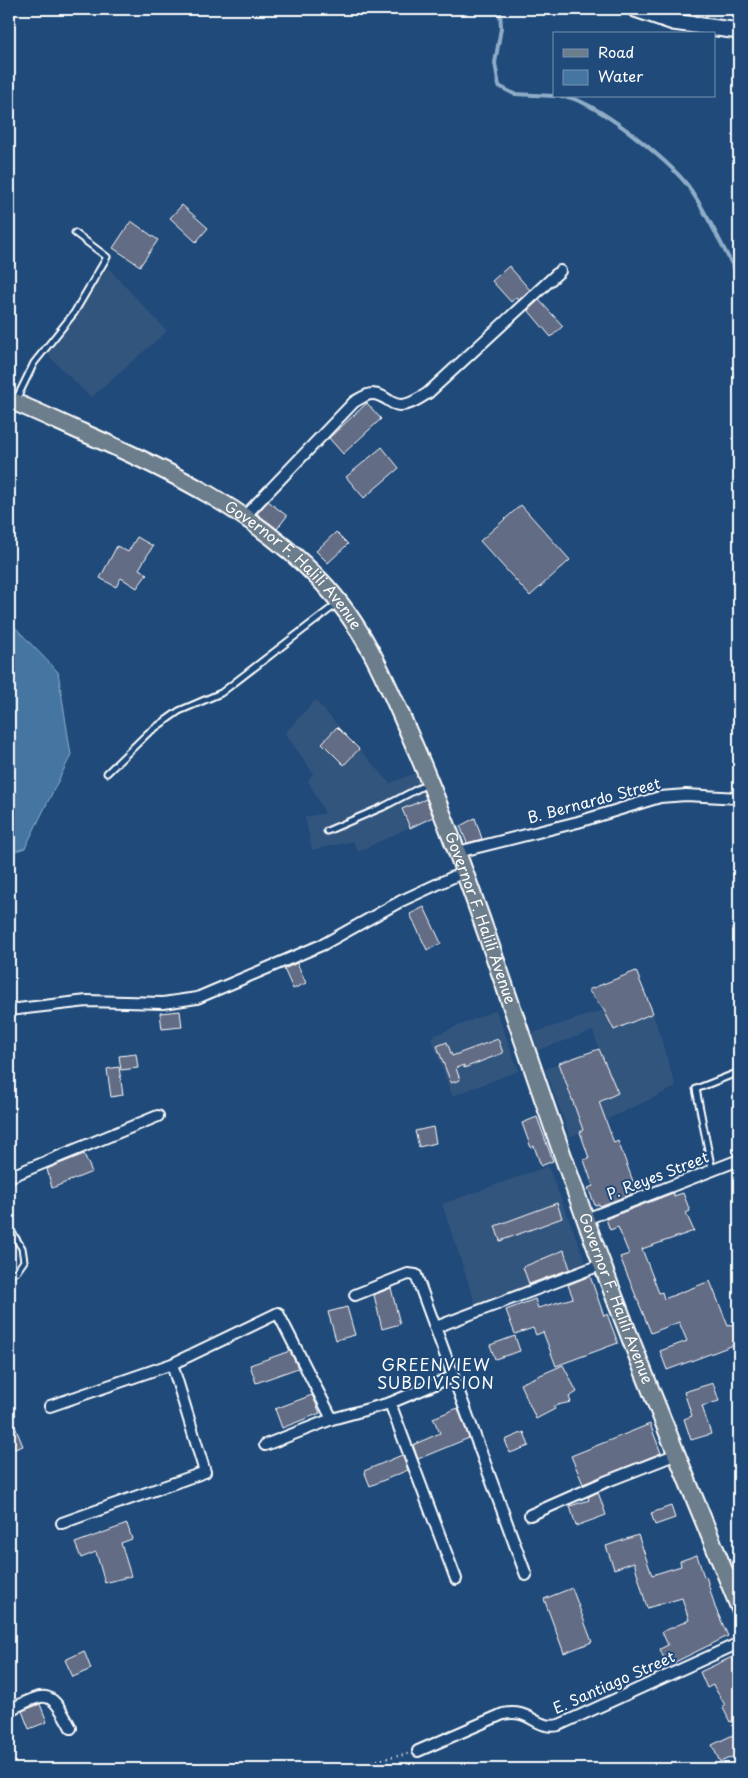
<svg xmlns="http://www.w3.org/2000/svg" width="748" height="1778" font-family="'Playpen Sans',sans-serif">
  <rect width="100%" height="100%" fill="#1f4a7a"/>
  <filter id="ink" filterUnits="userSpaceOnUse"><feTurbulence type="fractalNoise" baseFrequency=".02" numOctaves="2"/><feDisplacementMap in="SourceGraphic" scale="10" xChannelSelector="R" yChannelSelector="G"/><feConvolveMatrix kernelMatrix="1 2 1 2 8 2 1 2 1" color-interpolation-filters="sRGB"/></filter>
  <g filter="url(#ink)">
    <!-- built -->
    <path fill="#33547d" d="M108,268L167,331L91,398L44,351Z
      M315,700L390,783L418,772L428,798L401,809L408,828L358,852L353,841L312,850L305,817L325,813L308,781L313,773L285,733Z
      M636,971L653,1013L676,1087L570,1137L545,1069L599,1049L593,1031L538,1050L532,1033L604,1010L588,990Z
      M496,1010L519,1071L452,1096L431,1037Z
      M548,1166L587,1265L477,1309L442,1204Z"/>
    <!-- water -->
    <path fill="#4576a2" stroke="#8fadc7" d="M9,621L58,672L71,755L25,848L9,853Z"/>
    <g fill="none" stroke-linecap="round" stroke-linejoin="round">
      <!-- stream -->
      <path stroke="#8fadc7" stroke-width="4" d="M500,9L501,28L495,63L499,86L514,94L554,96
        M561,96C593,98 670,161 688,186C708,214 722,247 739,277"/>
    </g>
    <!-- building -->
    <path fill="#636c85" stroke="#fff" d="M182,205L208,228L196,242L170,218Z
      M131,221L158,240L140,266L113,248Z
      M509,266L530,290L519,300L516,297L511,302L492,281Z
      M539,300L563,326L551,337L528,310Z
      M367,403L381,419L343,454L329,438Z
      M382,447L399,468L364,498L346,477Z
      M268,501L287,516L277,529L257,514Z
      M521,505L570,560L530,596L480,541Z
      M336,532L348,544L328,563L316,551Z
      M137,537L153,546L139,569L147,574L137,588L121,578L116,587L100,578L117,546L128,552Z
      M337,727L359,749L344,765L322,743Z
      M426,799L433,817L410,828L402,809Z
      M475,818L482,839L467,843L460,826Z
      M424,907L441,943L427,950L410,914Z
      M297,963L306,983L293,989L284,969Z
      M636,971L653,1013L614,1030L604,1010L588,990Z
      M180,1011L182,1027L162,1029L160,1013Z
      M498,1039L503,1053L464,1068V1065L456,1068L460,1080L451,1083L437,1046L447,1042L452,1056Z
      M599,1049L618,1093L599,1102L614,1143L618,1141L637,1192L600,1206L599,1204L595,1205L588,1188L593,1186L584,1160L589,1158L580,1132L583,1130L559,1063Z
      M136,1054L138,1068L121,1070L119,1056Z
      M119,1067L123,1095L111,1097L107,1069Z
      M537,1117L553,1161L541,1166L534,1146L531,1148L522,1123Z
      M433,1127L436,1143L419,1147L415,1131Z
      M84,1154L92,1172L52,1188L47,1169Z
      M673,1193L674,1196L683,1193L690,1211L686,1213L694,1231L642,1249L659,1293L662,1292L664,1299L710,1281L728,1326L739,1322V1343L667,1370L660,1351L687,1341L679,1322L651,1333L620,1257L629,1254L618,1227L610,1230L606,1219Z
      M557,1203L562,1218L500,1241L495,1226Z
      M564,1250L570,1269L529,1284L523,1267Z
      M590,1276L604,1316L607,1314L618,1343L556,1366L543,1332L536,1335L533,1328L515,1334L506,1310L535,1299L538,1308L573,1298L568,1285Z
      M391,1288L400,1324L382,1329L374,1295Z
      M347,1307L355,1335L336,1340L328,1312Z
      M515,1336L520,1351L495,1359L490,1345Z
      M290,1351L298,1368L256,1383L250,1365Z
      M563,1365L577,1392L569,1397L571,1402L553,1406L555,1409L536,1419L520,1384Z
      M713,1383L719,1401L702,1406L711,1434L691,1440L684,1419L692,1416L684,1392Z
      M312,1395L320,1413L282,1428L275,1409Z
      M458,1408L469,1438L418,1459L413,1445L440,1433L433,1418Z
      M9,1412L23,1446L9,1451Z
      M650,1424L661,1453L583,1484L571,1456Z
      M524,1432L529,1446L510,1453L505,1440Z
      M402,1455L408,1470L370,1486L364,1471Z
      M598,1492L606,1515L576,1526L570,1506L589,1500L588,1497Z
      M671,1506L675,1518L655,1525L651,1513Z
      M127,1524L132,1539L121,1543L131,1576L105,1583L96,1552L81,1558L75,1543Z
      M638,1535L652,1575L681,1566L680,1561L697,1555L704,1577L706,1576L715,1607L728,1636L667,1666L660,1649L668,1645L662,1632L689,1620L682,1598L647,1608L634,1562L614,1569L606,1546Z
      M572,1588L592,1642L564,1653L544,1599Z
      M84,1651L91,1669L73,1677L65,1660Z
      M732,1657L739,1672V1718L730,1722L722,1706L725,1705L713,1685L707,1688L700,1672Z
      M40,1704L47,1722L29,1729L22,1711Z
      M739,1732V1754L720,1762L712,1745Z"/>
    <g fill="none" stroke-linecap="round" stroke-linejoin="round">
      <defs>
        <path id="lane" d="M16,400L34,363L74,313L107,257L75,233
          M107,773L148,733L179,711L221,693L338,603
          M327,831L383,807L427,784
          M712,1170L696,1089L739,1072
          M9,1228L22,1248L24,1261L17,1271L9,1275"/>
        <path id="street" d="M244,517L354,402C360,399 366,394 372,394C380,394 385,398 391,402C403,410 417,400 428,393L560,271
          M458,852L578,822L660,797L686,795L739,798
          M9,1010L87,1001L163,1003L197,998L324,944L401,901L466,871
          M9,1177L158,1116
          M586,1219L739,1160
          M355,1295L408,1274L416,1275L526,1575
          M436,1327L603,1264
          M390,1403L456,1579
          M50,1406L172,1364L278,1313L332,1419
          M265,1445L332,1419L390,1403L452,1377
          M530,1515L605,1482L677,1454
          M62,1523L205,1472L172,1364
          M9,1710C48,1691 50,1689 71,1728
          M418,1751L503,1714C531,1708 535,1730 559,1725L739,1643"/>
        <path id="secondary" d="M635,9L673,22L739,31"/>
        <g id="primary">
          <path id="s1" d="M9,400C34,410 59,422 84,433C169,470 255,512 321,581C368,630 391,693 418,754C476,891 519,1033 569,1173C620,1319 680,1463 739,1607"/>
        </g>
      </defs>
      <!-- lane casing -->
      <use href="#lane" stroke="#fff" stroke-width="9"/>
      <!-- street casing -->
      <use href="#street" stroke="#fff" stroke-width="14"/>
      <!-- secondary casing -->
      <use href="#secondary" stroke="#fff" stroke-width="19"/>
      <!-- primary casing -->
      <use href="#primary" stroke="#fff" stroke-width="20"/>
      <!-- path -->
      <path stroke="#fff" stroke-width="2.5" stroke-dasharray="1 4" stroke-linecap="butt" d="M333,1769L408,1754"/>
      <!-- lane -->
      <use href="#lane" stroke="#1f4a7a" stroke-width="5"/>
      <!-- street -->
      <use href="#street" stroke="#1f4a7a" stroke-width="10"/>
      <!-- secondary -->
      <use href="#secondary" stroke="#1f4a7a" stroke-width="15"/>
      <!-- primary -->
      <use href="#primary" stroke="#6c7d8b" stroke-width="16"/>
    </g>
  </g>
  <g text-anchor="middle" stroke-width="4" stroke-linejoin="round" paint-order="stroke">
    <!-- street labels -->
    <g font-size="15" fill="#fff" stroke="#1f4a7a">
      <text dy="5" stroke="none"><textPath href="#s1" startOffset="332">Governor F. Halili Avenue</textPath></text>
      <text transform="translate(594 801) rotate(-15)" y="5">B. Bernardo Street</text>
      <text dy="5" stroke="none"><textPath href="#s1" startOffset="738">Governor F. Halili Avenue</textPath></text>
      <text transform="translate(658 1176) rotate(-21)" y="5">P. Reyes Street</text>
      <text dy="5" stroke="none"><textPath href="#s1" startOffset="1142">Governor F. Halili Avenue</textPath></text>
      <text transform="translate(614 1683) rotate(-24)" y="5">E. Santiago Street</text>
    </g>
    <!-- neighbourhood labels -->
    <g font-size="16" letter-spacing="1" fill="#fff" stroke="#1f4a7a">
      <text x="436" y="1371">GREENVIEW<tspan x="436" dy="18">SUBDIVISION</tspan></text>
    </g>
  </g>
  <!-- margin -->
  <rect width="748" height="1778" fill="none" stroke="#1f4a7a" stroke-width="30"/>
  <rect x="15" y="15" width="718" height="1748" fill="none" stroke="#fff" stroke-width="2" filter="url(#ink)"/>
  <!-- legend -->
  <rect x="553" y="32" width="162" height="65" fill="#1f4a7a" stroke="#7992af"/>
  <rect x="563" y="49" width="25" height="8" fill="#6c7d8b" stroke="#7992af"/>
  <text x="598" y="58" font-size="15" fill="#ffffff">Road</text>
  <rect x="563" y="70" width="25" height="15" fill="#4576a2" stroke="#7992af"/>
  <text x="598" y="82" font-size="15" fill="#ffffff">Water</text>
</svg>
